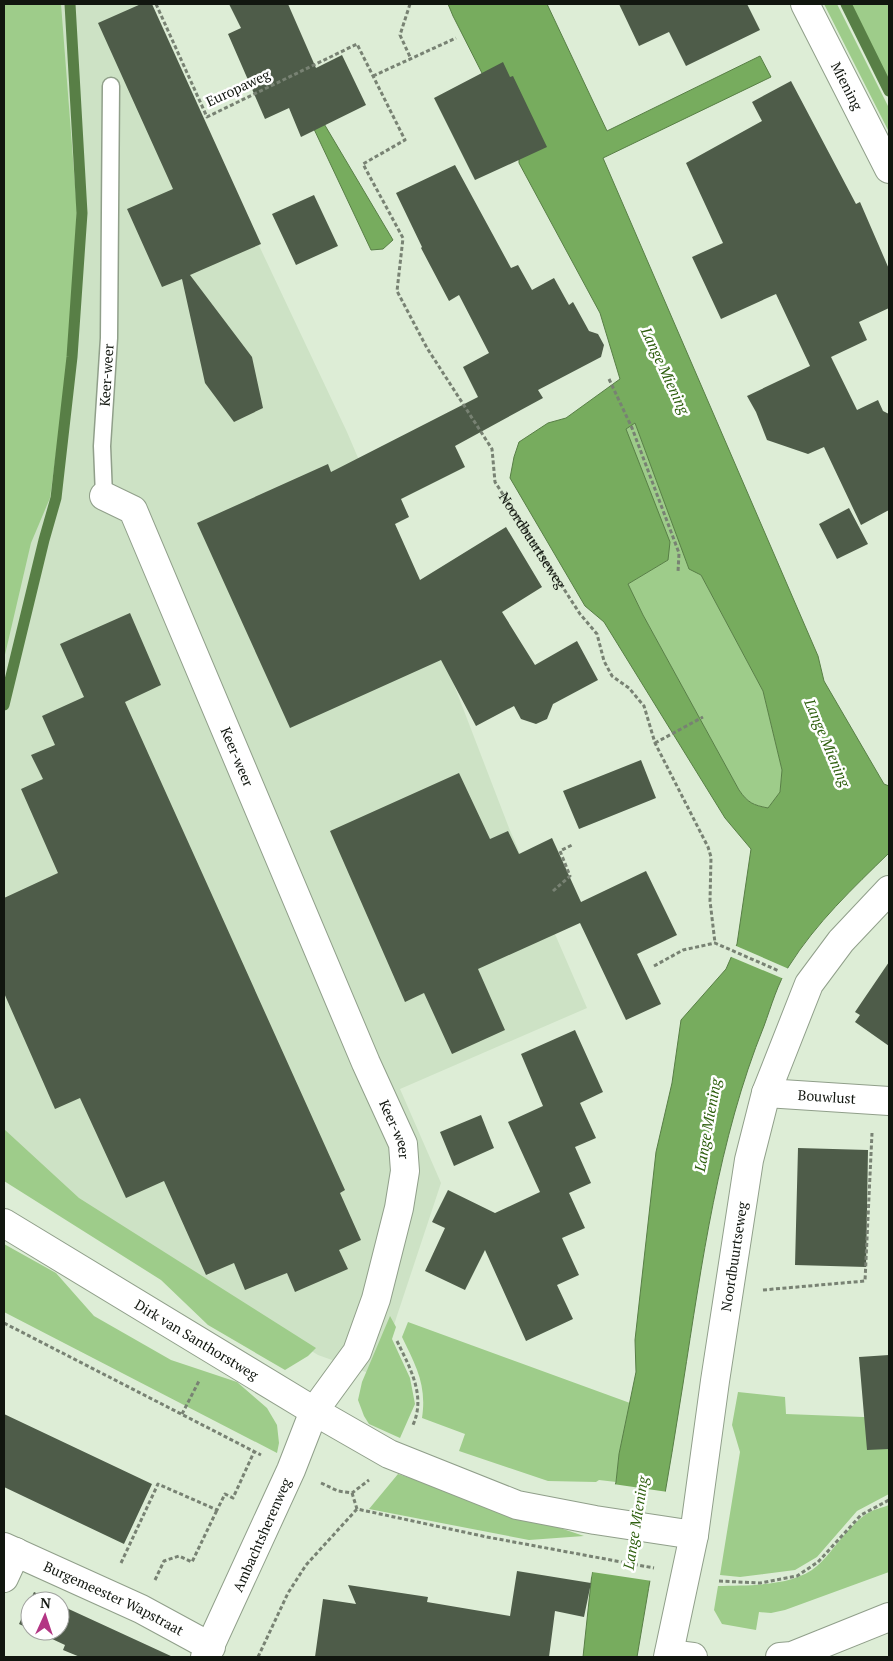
<svg xmlns="http://www.w3.org/2000/svg" width="893" height="1661" font-family="'PT Serif',serif">
  <rect width="100%" height="100%" fill="#ddedd6"/>
  <!-- built -->
  <path fill="#cde2c5" d="M9,4H145L347,432L446,664L509,828L587,1008L400,1089L441,1183L377,1376L318,1355L4,1163V429Z"/>
  <!-- green -->
  <path fill="#9ecc8a" d="M4,4H61L77,210L72,311L64,395L50,498L31,543L4,659Z
    M824,4H837L889,108V132Z
    M851,4H889V80Z
    M635,423L689,568L701,575L763,691L782,770L780,792L768,808C753,805 748,803 739,790L643,615L628,584L668,560L626,429Z
    M4,1129L79,1198L316,1348L308,1356L285,1370L208,1325L161,1280L4,1181Z
    M4,1244L56,1273L94,1316L171,1360L237,1382L267,1408L277,1425L279,1443L277,1453L4,1312Z
    M390,1316L396,1327L392,1339L410,1378L415,1404L400,1438L369,1424L364,1416L358,1400L362,1382Z
    M408,1322L630,1403L619,1454L616,1482L599,1480L596,1482L548,1481L459,1451L465,1434L422,1418C427,1385 416,1366 402,1337Z
    M738,1392L785,1397L786,1414L889,1418V1494L857,1511L817,1557L795,1570L740,1577L720,1575L740,1452L732,1425Z
    M398,1474L584,1536L529,1540L369,1509Z
    M889,1505V1572L785,1610L771,1613L759,1612L756,1630L722,1624L714,1610L718,1586C748,1585 793,1587 817,1566C835,1550 847,1526 868,1513C874,1509 882,1508 889,1505Z"/>
  <!-- water -->
  <path fill="#77ac5e" stroke="#587f46" fill-rule="evenodd" d="M448,4H547L607,131L760,56L771,77L603,158L818,656L824,681L884,784L889,786V853C853,888 816,923 789,966C778,982 771,1007 764,1026C718,1140 702,1263 683,1384C669,1475 652,1566 637,1657H583L592,1573L616,1482L619,1454L636,1372L635,1340L656,1152L672,1083L681,1020L726,969L737,944L751,849L725,818L604,622L585,606L510,478L514,457L519,442L548,423L566,418L620,379L600,313L519,163V146L453,16ZM635,423L689,569L701,575L763,691L782,770L780,792L768,808C753,805 748,803 739,790L643,615L628,584L668,560L670,542L626,429Z
    M323,122L393,240L383,249L371,250L313,127Z"/>
  <!-- pier -->
  <path fill="#ddedd6" d="M734,945L789,969L784,979L729,956Z
    M613,1484L668,1492L652,1581L592,1572L591,1578H589Z"/>
  <g fill="none" stroke-linecap="round" stroke-linejoin="round">
    <!-- stream -->
    <path stroke="#587f46" stroke-width="11" d="M846,4L889,91
      M4,705L44,540L56,498L72,357L82,213L70,4"/>
  </g>
  <!-- building -->
  <path fill="#4e5c49" d="M141,4H152L261,244L190,275L252,357L263,408L234,422L205,383L182,279L162,287L127,209L173,189L98,23Z
    M229,4H288L316,68L342,55L366,105L301,137L289,108L265,119L228,34L241,28Z
    M619,4H747L760,30L686,66L669,32L639,46Z
    M503,62L510,77L513,76L547,147L475,180L434,98Z
    M791,81L856,204L860,202L889,269V308L859,322L867,340L831,357L857,410L878,400L883,411L889,414V510L861,525L824,447L808,454L767,440L756,412L747,396L810,366L776,294L721,319L692,257L723,243L686,163L762,121L752,102Z
    M455,165L511,268L518,265L532,290L554,278L569,305L573,302L589,331L598,334L604,345L601,357L538,390L543,398L455,446L465,467L401,499L409,517L395,524L420,580L506,527L542,587L502,612L535,665L577,641L598,680L553,704L547,719L536,724L521,719L514,706L476,726L441,660L290,728L197,523L328,464L331,472L478,397L463,367L489,353L459,295L449,301L421,248L422,247L396,193Z
    M314,195L338,246L296,265L272,214Z
    M849,508L868,544L837,559L819,524Z
    M130,613L161,685L125,702L345,1190L340,1193L361,1240L339,1250L348,1269L295,1292L287,1273L245,1290L234,1263L206,1275L164,1181L126,1198L80,1098L55,1109L4,993V898L58,873L21,789L43,779L31,755L55,745L42,716L84,697L60,644Z
    M641,760L656,798L579,829L563,791Z
    M459,773L490,839L508,831L519,854L552,838L581,902L646,871L677,935L637,954L661,1004L626,1020L580,923L478,969L505,1030L452,1054L424,993L405,1002L330,831Z
    M889,962V1046L855,1022L860,1015L855,1012Z
    M575,1030L603,1092L580,1103L596,1138L575,1147L591,1183L569,1193L585,1228L562,1238L579,1275L557,1285L573,1319L526,1341L485,1250L465,1290L425,1271L445,1228L432,1222L448,1190L495,1213L540,1192L508,1122L543,1106L521,1054Z
    M481,1115L494,1148L454,1166L440,1132Z
    M798,1148L868,1150L866,1267L795,1265Z
    M889,1355V1449L867,1450L859,1357Z
    M4,1414L152,1484L124,1544L4,1487Z
    M517,1571L591,1583L584,1617L555,1611L549,1657H315L323,1599L356,1604L348,1585L428,1597L427,1602L510,1616Z
    M34,1592L53,1601H30V1629L19,1624Z
    M60,1605L173,1657H80L63,1650L65,1645L35,1631H60Z"/>
  <g fill="none" stroke-linecap="round" stroke-linejoin="round">
    <defs>
      <g id="service">
        <path id="s2" d="M104,496L102,446L109,338L111,86"/>
      </g>
      <g id="minor">
        <path id="s3" d="M805,4L889,169"/>
        <path id="s4" d="M104,496L133,510L366,1063L403,1144L405,1171L399,1208L376,1299L357,1352L314,1411L291,1470L205,1657"/>
        <path id="s5" d="M766,1093L889,1101"/>
        <path id="s6" d="M4,1223L314,1411L389,1454L517,1505L595,1520L694,1535"/>
        <path id="s7" d="M4,1547L141,1609L211,1647"/>
        <path d="M4,1578L16,1552"/>
        <path d="M669,1654L693,1657"/>
        <path id="s8" d="M668,1657L694,1535L715,1381L749,1160L766,1093L809,984L841,941L889,890"/>
        <path d="M780,1657L792,1656L889,1617"/>
      </g>
    </defs>
    <!-- service casing -->
    <use href="#service" stroke="#909f8a" stroke-width="19"/>
    <!-- minor casing -->
    <use href="#minor" stroke="#909f8a" stroke-width="30"/>
    <!-- path -->
    <g stroke="#788273" stroke-width="3" stroke-dasharray="4 2.5" stroke-linecap="butt">
      <path id="s1" d="M156,4L207,117L357,44L405,140L363,164L403,238L397,291L427,348L492,449L495,482L580,614L597,634L604,661L612,676L629,688L644,706L655,743L708,847L711,857L710,901L715,943"/>
      <path d="M410,4L400,35L411,59"/>
      <path d="M373,76L456,38"/>
      <path d="M609,379L632,428L679,553L678,572"/>
      <path d="M655,743L703,717"/>
      <path d="M553,891L570,876L560,851L572,845"/>
      <path d="M654,966L683,950L715,943L779,971"/>
      <path d="M763,1290L865,1281L872,1133"/>
      <path d="M4,1323L261,1455"/>
      <path d="M397,1341C410,1368 427,1397 412,1427"/>
      <path d="M182,1414L199,1381"/>
      <path d="M321,1483L338,1491L352,1493L369,1480"/>
      <path d="M352,1493L357,1509L487,1537L654,1568"/>
      <path d="M121,1563L158,1484L217,1510L225,1494L233,1498L254,1452"/>
      <path d="M155,1580L164,1561L179,1556L192,1562L217,1510"/>
      <path d="M719,1581L760,1583L797,1576L818,1562L861,1515L889,1500"/>
      <path d="M258,1657L288,1593L306,1565L357,1509"/>
    </g>
    <!-- service -->
    <use href="#service" stroke="#fff" stroke-width="16"/>
    <!-- minor -->
    <use href="#minor" stroke="#fff" stroke-width="28"/>
  </g>
  <g text-anchor="middle" stroke-width="5" stroke-linejoin="round" paint-order="stroke">
    <!-- street labels -->
    <g font-size="14" fill="#11160f" stroke="#fff">
      <text dy="5" stroke="none"><textPath href="#s3" startOffset="92">Miening</textPath></text>
      <text transform="translate(238 88) rotate(-25)" y="5">Europaweg</text>
      <text dy="5" stroke="none"><textPath href="#s2" startOffset="121">Keer-weer</textPath></text>
      <text dy="5" stroke="none"><textPath href="#s1" startOffset="871">Noordbuurtseweg</textPath></text>
      <text dy="5" stroke="none"><textPath href="#s4" startOffset="300">Keer-weer</textPath></text>
      <text dy="5" stroke="none"><textPath href="#s5" startOffset="61">Bouwlust</textPath></text>
      <text dy="5" stroke="none"><textPath href="#s4" startOffset="705">Keer-weer</textPath></text>
      <text dy="5" stroke="none"><textPath href="#s8" startOffset="406">Noordbuurtseweg</textPath></text>
      <text dy="5" stroke="none"><textPath href="#s6" startOffset="225">Dirk van Santhorstweg</textPath></text>
      <text transform="translate(262 1535) rotate(-66)" y="5">Ambachtsherenweg</text>
      <text dy="5" stroke="none"><textPath href="#s7" startOffset="121">Burgemeester Wapstraat</textPath></text>
    </g>
    <!-- water labels -->
    <g font-size="15" font-style="italic" fill="#2e5f0e" stroke="#fff">
      <text transform="translate(665 371) rotate(65)" y="5">Lange Miening</text>
      <text transform="translate(827 743) rotate(67)" y="5">Lange Miening</text>
      <text transform="translate(708 1125) rotate(-80)" y="5">Lange Miening</text>
      <text transform="translate(636 1523) rotate(-81)" y="5">Lange Miening</text>
    </g>
  </g>
  <!-- border -->
  <rect width="893" height="1661" fill="none" stroke="#11160f" stroke-width="10"/>
  <!-- north arrow -->
  <g transform="translate(45 1616) rotate(3)"><circle r="24" fill="#ffffff" stroke="#a0a29f"/>
  <path d="M0-4L9 19L0 12L-9 19Z" fill="#b33584"/>
  <text y="-8" font-size="14" font-weight="bold" text-anchor="middle" fill="#11160f">N</text>
  </g>
</svg>
